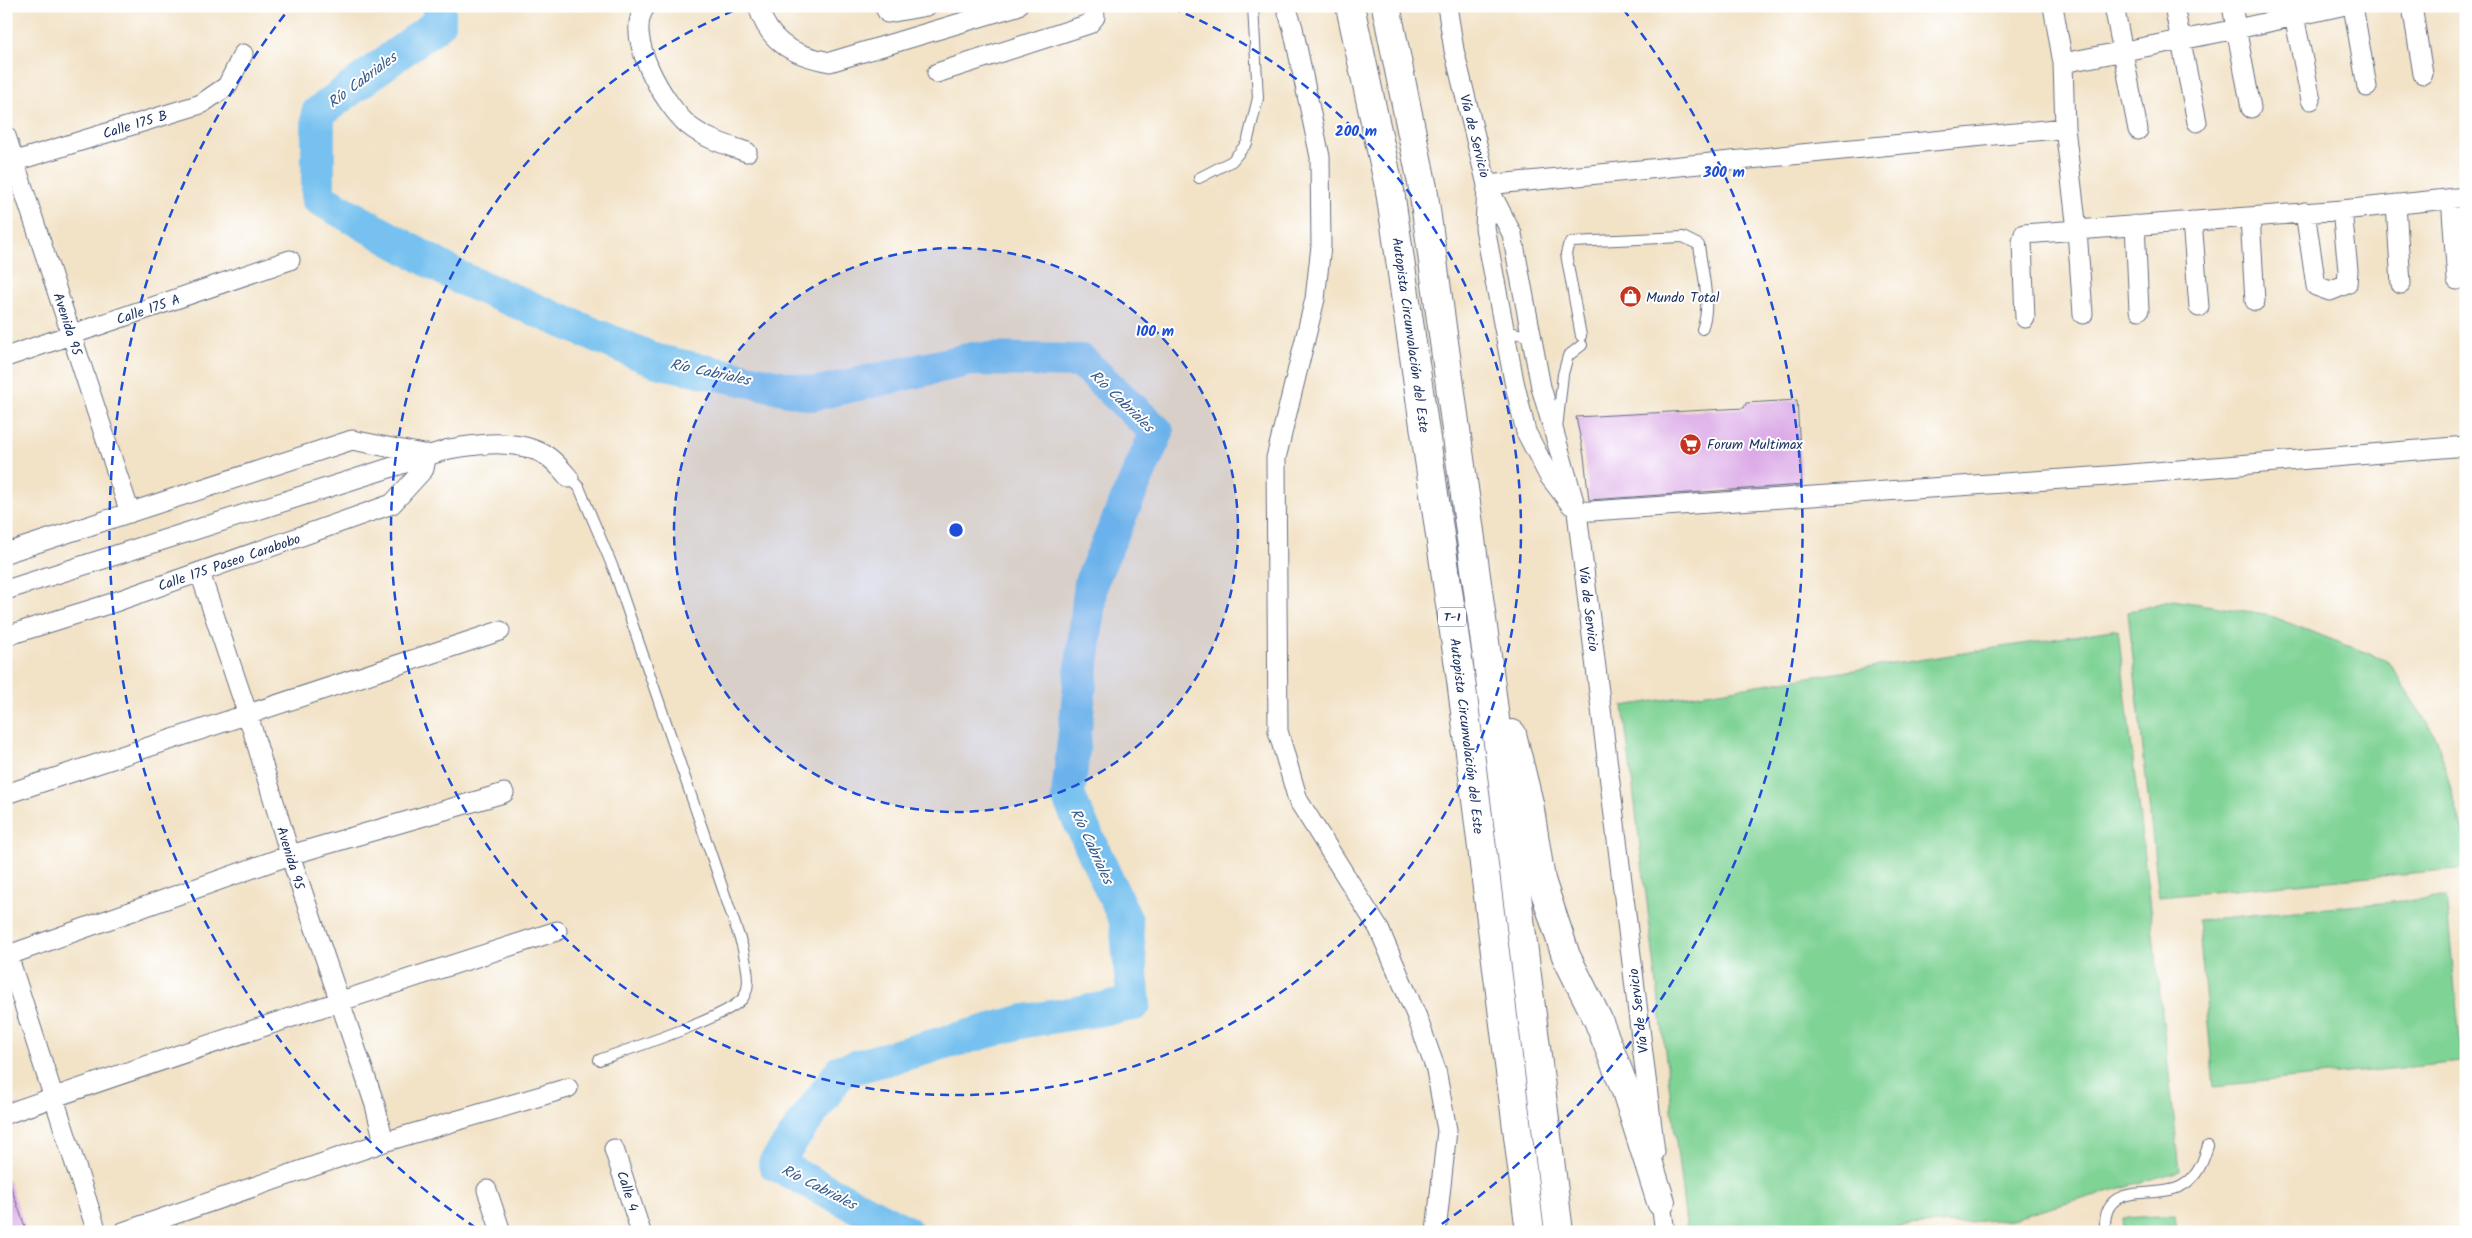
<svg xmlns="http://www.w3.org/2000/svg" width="2472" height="1238" font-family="Kalam,sans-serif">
  <rect width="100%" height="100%" fill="#fff"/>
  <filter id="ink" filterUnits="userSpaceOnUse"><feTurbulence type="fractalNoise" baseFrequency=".02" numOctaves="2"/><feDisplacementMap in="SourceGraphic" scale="10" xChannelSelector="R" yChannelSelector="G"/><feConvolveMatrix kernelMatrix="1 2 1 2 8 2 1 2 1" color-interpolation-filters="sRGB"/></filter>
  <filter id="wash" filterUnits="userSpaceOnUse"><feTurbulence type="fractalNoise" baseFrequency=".0096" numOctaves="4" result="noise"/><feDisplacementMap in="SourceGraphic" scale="20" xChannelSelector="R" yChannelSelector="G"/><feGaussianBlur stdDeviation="1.12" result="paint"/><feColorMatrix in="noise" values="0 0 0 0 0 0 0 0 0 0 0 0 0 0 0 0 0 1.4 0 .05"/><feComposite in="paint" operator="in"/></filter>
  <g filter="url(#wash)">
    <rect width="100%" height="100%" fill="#f2e2c6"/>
    <!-- green -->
    <path fill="#7fd395" stroke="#4d817a" d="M2173,600L2265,614L2388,661L2437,739L2466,843V868L2159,897L2128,612Z
      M2118,629L2180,1171L2012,1219L1816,1232H1687L1623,706Z
      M2446,897L2462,1062L2214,1086L2198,920Z
      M2175,1215L2177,1232H2124L2123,1218Z"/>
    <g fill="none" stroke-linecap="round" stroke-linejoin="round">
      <!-- river -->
      <path stroke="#76c1ef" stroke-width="34" d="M439,6V23L318,113V198L460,278L657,361L813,394L972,359L1081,361L1157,432L1091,582L1068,796L1126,921L1134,1004L1025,1021L841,1071L775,1164L906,1232"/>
    </g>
    <g id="blocks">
      <!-- building -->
      <path fill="#dbaae7" d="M1797,400L1802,485L1589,500L1584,456L1576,417L1744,408L1746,403Z
        M6,1179H8L27,1232H6Z"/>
    </g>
  </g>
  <g filter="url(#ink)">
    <use href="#blocks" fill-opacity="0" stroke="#666e82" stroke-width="1"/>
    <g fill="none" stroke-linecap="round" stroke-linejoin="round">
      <defs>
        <path id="lane" d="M1199,178L1232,161L1247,143L1258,98L1253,6
          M1505,331L1532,337
          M1581,336L1566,254L1568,246L1572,242L1683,237L1699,245C1702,271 1712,304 1702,329
          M1557,429L1563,374L1568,356L1582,345
          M569,478L579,487L614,570L742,945C745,960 753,985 743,998C729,1017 626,1050 599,1060
          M2105,1232C2101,1172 2162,1207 2190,1180C2200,1171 2204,1158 2208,1146"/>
        <path id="street" d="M646,6C622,35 665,105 688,125C705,139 727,145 747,152
          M758,6C769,44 794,55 830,62L1017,6
          M884,6L888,13L927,6
          M1286,6L1293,28L1320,157L1321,246L1315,299L1276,458L1278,731L1298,800L1379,929L1417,1017L1436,1070L1447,1130L1436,1232
          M1447,6L1454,50L1487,185L1485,228L1514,381L1526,432L1549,476L1571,505
          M2053,6L2063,63
          M2114,6L2138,130
          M2174,6L2197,122
          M2232,6L2251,108
          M2292,6L2311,100
          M2341,6L2237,29L2063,63L2065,128L2077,230L2342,210L2466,197
          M2353,6L2367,87
          M2412,6L2423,74
          M937,73L1089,24L1095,17L1094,6
          M6,136L130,513
          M6,164L201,104L227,86L243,54
          M1487,185L1512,234L1541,387L1577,512L1655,1152
          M1487,185L2065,128
          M2451,198L2457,280
          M2396,204L2401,284
          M2305,212L2316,286L2330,291L2347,284L2348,270L2342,210
          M2250,217L2255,301
          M2192,221L2199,307
          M2135,225L2139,310
          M2025,318L2022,242L2024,234L2077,230L2083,314
          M6,357L290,260
          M1577,512L2107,476L2466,446
          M6,553L352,440L423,454
          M200,573L248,715L290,855L375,1105L384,1142
          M6,590L449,449C481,444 518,438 547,456C555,461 563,471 569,478
          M6,636L112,603L392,504L424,469L427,454
          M6,794L500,631
          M6,949L97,1232
          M6,956L290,855L504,793
          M6,1114C189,1050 373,990 557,931
          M614,1149L641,1232
          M487,1190L501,1232
          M1659,1190L1665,1232
          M123,1232L384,1142L568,1088"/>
        <path id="highway" d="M1350,6L1390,191L1461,680L1530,1232
          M1386,6L1423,188L1489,671L1559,1232
          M1512,734L1529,803L1541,880L1566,956L1598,1020L1626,1091L1661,1202"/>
      </defs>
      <!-- lane casing -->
      <use href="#lane" stroke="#666e82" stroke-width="12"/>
      <!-- street casing -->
      <use href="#street" stroke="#666e82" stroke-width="21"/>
      <!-- highway casing -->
      <use href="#highway" stroke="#666e82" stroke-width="30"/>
      <!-- lane -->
      <use href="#lane" stroke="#fff" stroke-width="10"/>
      <!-- street -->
      <use href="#street" stroke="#fff" stroke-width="19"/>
      <!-- highway -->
      <use href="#highway" stroke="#fff" stroke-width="28"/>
    </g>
  </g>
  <!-- distance rings -->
  <circle cx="956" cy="530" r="282" fill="#1d4ed8" fill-opacity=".12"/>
  <g fill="none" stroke="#1d4ed8" stroke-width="2.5" stroke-dasharray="9 6">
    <circle cx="956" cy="530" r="282"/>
    <path d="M1172 8A565 565 0 1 1 740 8"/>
    <path d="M476 1228A847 847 0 0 1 289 9M1623 9A847 847 0 0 1 1436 1228"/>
  </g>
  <!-- icons -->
  <defs>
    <symbol id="shop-disc" viewBox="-11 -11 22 22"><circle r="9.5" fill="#c8321e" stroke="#fff"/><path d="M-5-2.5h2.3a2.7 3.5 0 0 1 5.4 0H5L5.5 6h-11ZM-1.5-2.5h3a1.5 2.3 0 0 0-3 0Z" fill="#fff"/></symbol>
    <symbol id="supermarket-disc" viewBox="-11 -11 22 22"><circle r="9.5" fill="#c8321e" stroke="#fff"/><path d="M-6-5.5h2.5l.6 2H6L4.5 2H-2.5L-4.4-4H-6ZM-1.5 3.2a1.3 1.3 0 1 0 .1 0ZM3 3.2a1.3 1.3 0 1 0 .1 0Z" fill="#fff"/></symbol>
  </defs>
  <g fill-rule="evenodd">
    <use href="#shop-disc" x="1618" y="284" width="25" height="25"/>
    <use href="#supermarket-disc" x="1678" y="432" width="25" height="25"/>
  </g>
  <g text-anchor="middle" stroke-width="4" stroke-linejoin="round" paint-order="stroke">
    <!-- shield labels -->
    <rect fill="#fff" stroke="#5f6d8e" stroke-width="1" x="1438" y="607.5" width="28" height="19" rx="4"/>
    <g font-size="12" font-weight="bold" fill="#1b2f5e">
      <text x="1452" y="621">T-1</text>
    </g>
    <!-- street labels -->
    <g font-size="14" fill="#1b2f5e" stroke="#fff">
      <text transform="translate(135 124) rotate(-17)" y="5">Calle 175 B</text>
      <text transform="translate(1475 136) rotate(76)" y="5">Vía de Servicio</text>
      <text transform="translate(148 309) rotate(-19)" y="5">Calle 175 A</text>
      <text transform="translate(68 324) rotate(72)" y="5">Avenida 95</text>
      <text transform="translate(1411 335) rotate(82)" y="5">Autopista Circunvalación del Este</text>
      <text transform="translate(229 562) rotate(-19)" y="5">Calle 175 Paseo Carabobo</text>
      <text transform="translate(1589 609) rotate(83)" y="5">Vía de Servicio</text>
      <text transform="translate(1467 736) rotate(83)" y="5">Autopista Circunvalación del Este</text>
      <text transform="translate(291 858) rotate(73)" y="5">Avenida 95</text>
      <text transform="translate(1638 1011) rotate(-97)" y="5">Vía de Servicio</text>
      <text transform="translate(628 1191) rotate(72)" y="5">Calle 4</text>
    </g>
    <!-- poi labels -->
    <g font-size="14" fill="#1b2f5e" stroke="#fff" text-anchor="start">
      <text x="1646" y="302">Mundo Total</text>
      <text x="1707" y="449">Forum Multimax</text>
    </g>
    <!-- water labels -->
    <g font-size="15" font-style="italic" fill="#365b8a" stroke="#fff">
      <text transform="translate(362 80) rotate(-37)" y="5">Río Cabriales</text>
      <text transform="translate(710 372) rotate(12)" y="5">Río Cabriales</text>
      <text transform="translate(1122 401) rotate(44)" y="5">Río Cabriales</text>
      <text transform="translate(1092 846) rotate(65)" y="5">Río Cabriales</text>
      <text transform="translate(819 1187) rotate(27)" y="5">Río Cabriales</text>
    </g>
  </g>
  <circle cx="956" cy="530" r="8" fill="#1d4ed8" stroke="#fff" stroke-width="2.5"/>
  <g font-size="15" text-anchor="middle" font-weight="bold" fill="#1d4ed8" stroke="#fff" stroke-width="4" stroke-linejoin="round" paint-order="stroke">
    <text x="1356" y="136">200 m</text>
    <text x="1724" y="177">300 m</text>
    <text x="1155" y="336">100 m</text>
  </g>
  <!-- margin -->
  <rect width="2472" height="1238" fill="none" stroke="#fff" stroke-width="25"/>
</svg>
